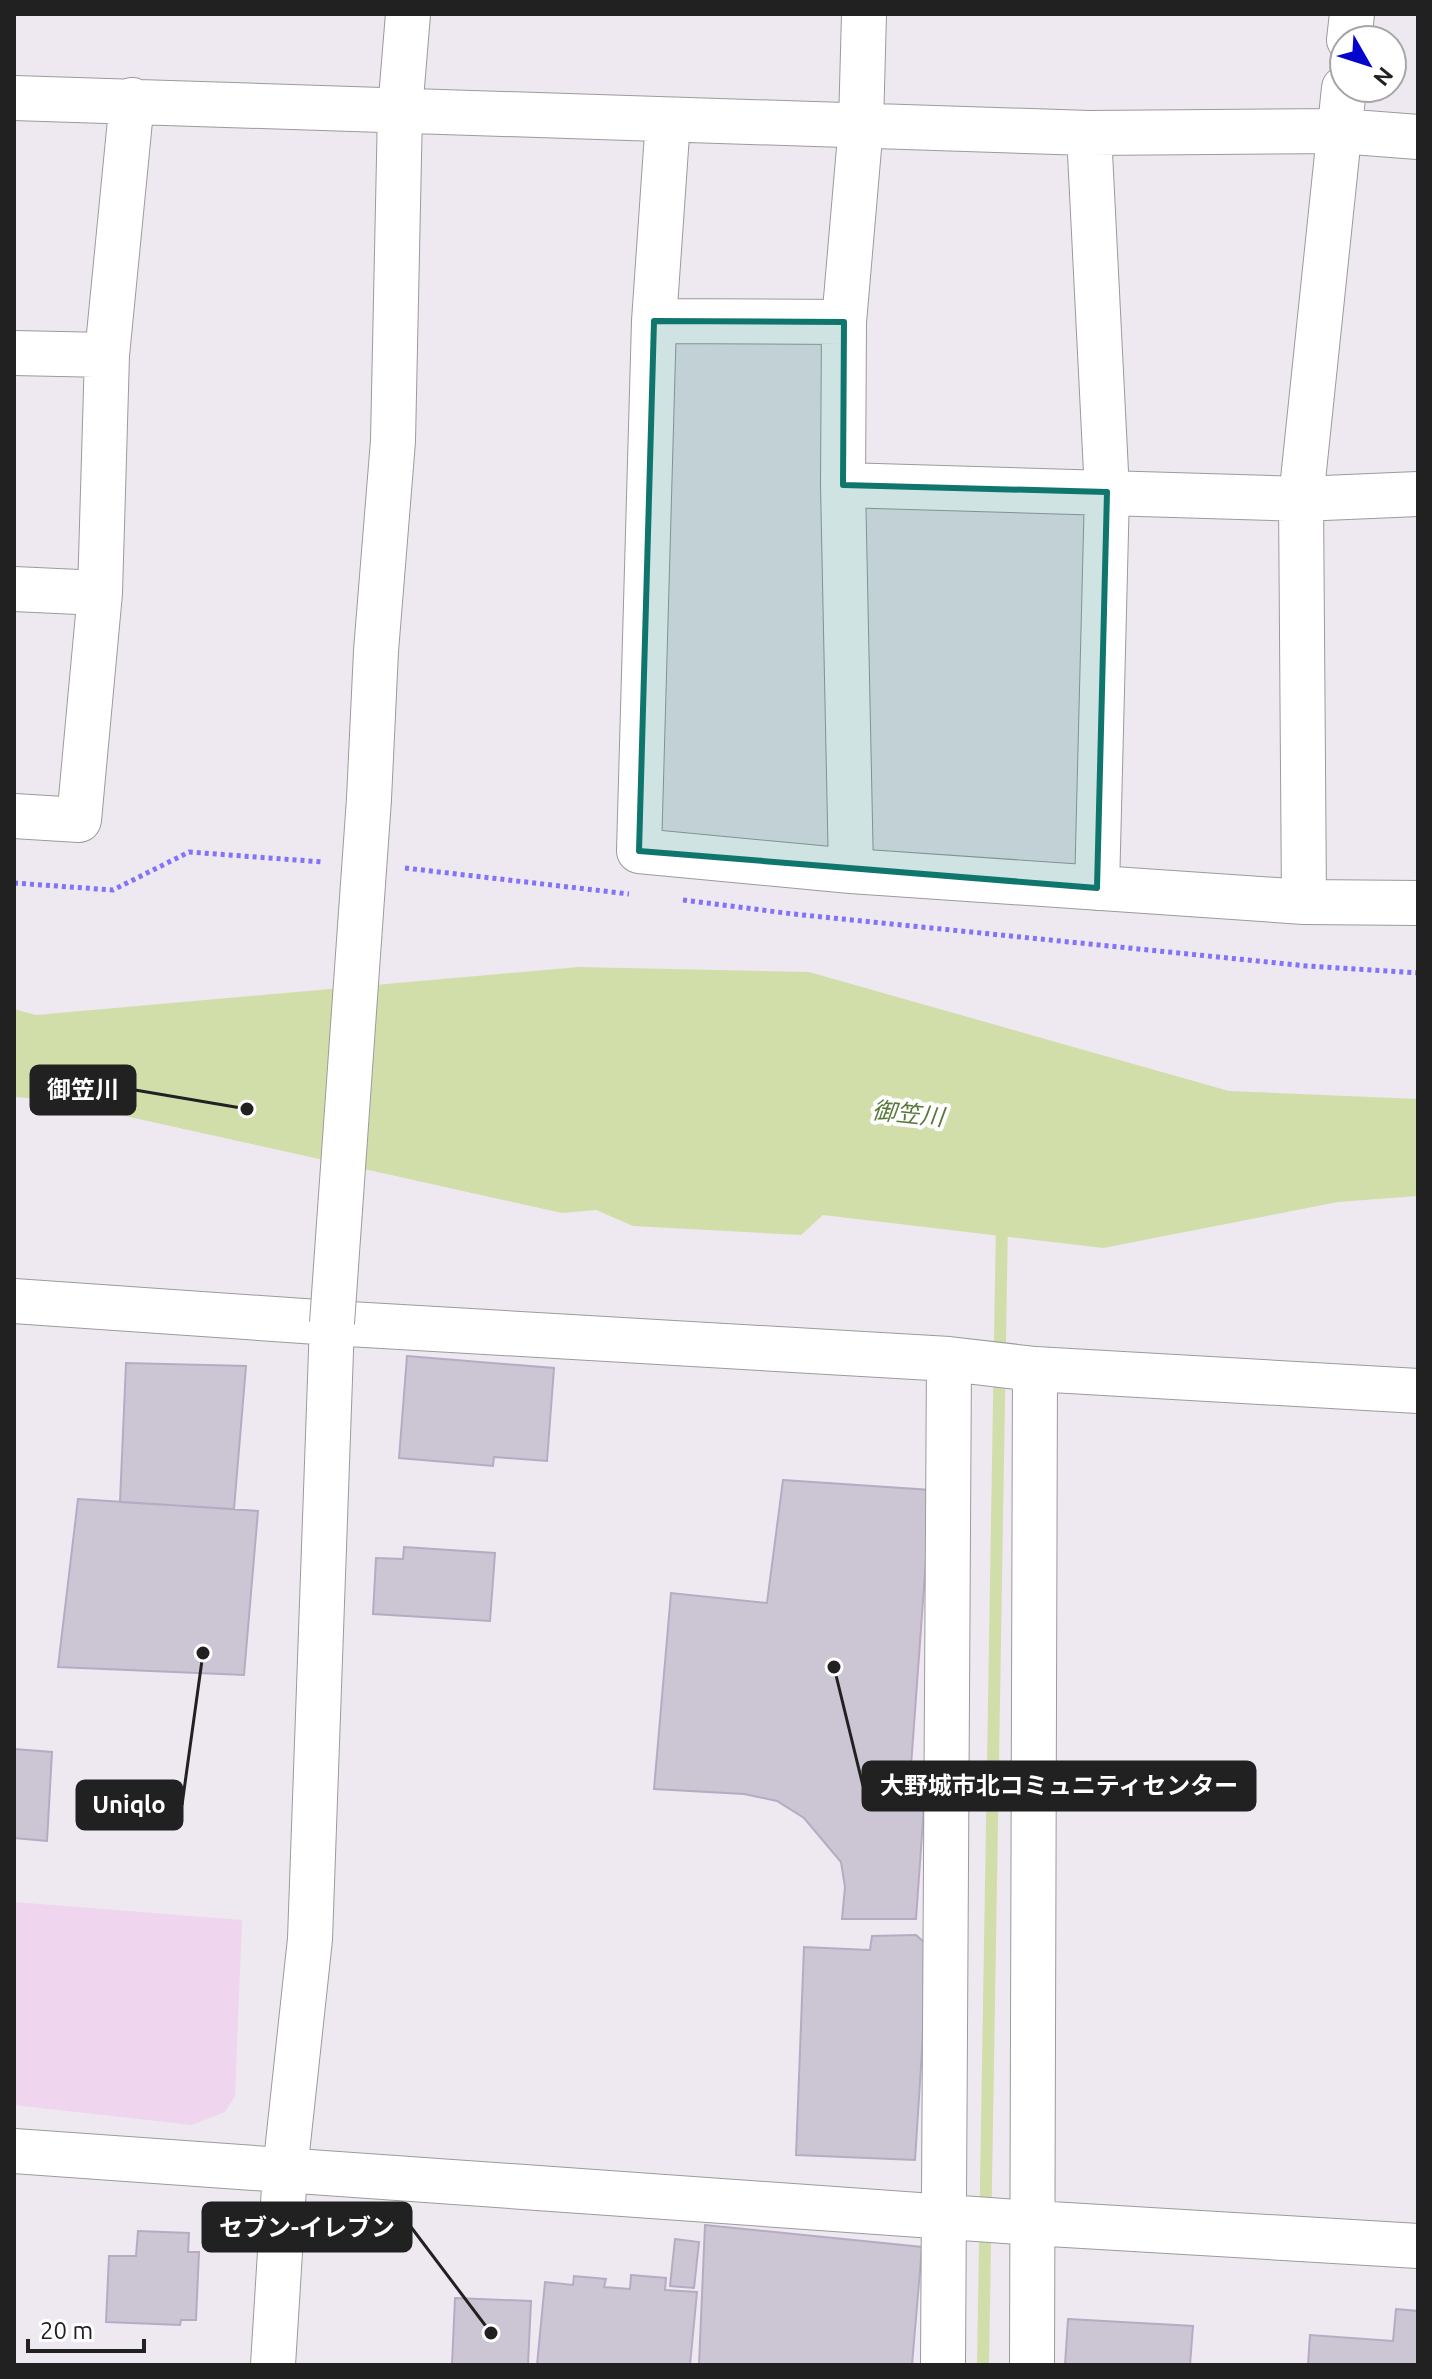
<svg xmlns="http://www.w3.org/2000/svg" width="1432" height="2379" font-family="Ubuntu,'Noto Sans JP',sans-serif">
  <rect width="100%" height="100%" fill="#eee8f1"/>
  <!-- farmland -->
  <path fill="#efd5ed" d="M14,1902L242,1920L235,2096L225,2112L192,2125L14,2105Z"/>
  <!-- water -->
  <path fill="#d2deaa" d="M579,967L809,972L1229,1091L1418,1099V1196L1338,1202L1103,1248L823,1215L801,1235L633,1226L596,1210L562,1213L53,1100L14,1097V1009L36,1015Z"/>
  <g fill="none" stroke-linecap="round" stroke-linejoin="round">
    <!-- stream -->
    <path stroke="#d2deaa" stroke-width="12" d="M983,2365L1002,1220"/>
  </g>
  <!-- building -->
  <path fill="#ccc6d4" stroke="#b6abc3" stroke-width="2" d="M407,1356L554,1368L547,1461L494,1457L493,1466L399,1458Z
    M126,1363L246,1366L234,1509L120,1502Z
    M783,1480L931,1490L909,1794L925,1792L916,1919H842L845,1887L841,1862L804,1818L777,1801L744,1794L654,1789L671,1593L767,1603Z
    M78,1499L258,1511L244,1675L58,1667Z
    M404,1547L495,1553L490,1621L373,1614L376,1558L403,1559Z
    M14,1749L52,1752L47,1841L14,1838Z
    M916,1935L934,1951L925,2004L915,2160L796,2155L804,1947L870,1950L872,1936Z
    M705,2225L922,2247L912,2365H699Z
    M138,2231L189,2233L188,2252H199L196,2320H181L180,2325L106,2322L109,2256H136Z
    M675,2239L699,2242L694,2288L670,2286Z
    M631,2275L666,2278L665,2290L697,2292L690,2365H537L545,2282L573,2285L574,2276L606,2279L604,2287L630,2289Z
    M455,2298L531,2301L528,2365H452Z
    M1396,2309L1418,2311V2365H1308L1310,2335L1393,2341Z
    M1068,2319L1193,2326L1190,2365H1065Z"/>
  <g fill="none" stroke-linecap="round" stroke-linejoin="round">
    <defs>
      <path id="minor" d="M1349,40L1352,14
        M14,98L1089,133L1340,131L1418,137
        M668,120L654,321L639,851L851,871L1304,902L1418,903
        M1089,133L1107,492L1097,888
        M654,321L844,322
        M14,353L107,355
        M843,485L1301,499L1418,494
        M14,589L100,593
        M369,799L376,651L393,441L400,111L408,14
        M14,816L79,820L100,593L107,355L132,100
        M851,871L843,485L844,322L861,125L864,14
        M1304,902L1301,499L1344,88
        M14,1301L332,1323L949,1359L1035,1369L1418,1391
        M14,2151L1033,2223L1418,2246
        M273,2365L285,2171L310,1939L332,1323
        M943,2365L949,1359
        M1032,2365L1035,1369"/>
    </defs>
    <!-- minor casing -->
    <use href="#minor" stroke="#9b9b9b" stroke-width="46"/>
    <!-- path -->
    <path stroke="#8273f7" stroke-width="5" stroke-dasharray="4 4" stroke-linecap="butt" d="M405,868L629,894
      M14,883L113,890L189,852L323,862
      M683,900L793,914L1307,966L1418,973"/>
    <!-- minor -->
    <use href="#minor" stroke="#fff" stroke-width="44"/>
    <defs>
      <path id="minor-bridge" d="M332,1323L369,799"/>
    </defs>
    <!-- minor-bridge casing -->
    <use href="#minor-bridge" stroke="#9b9b9b" stroke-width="46" stroke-linecap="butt"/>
    <!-- minor-bridge -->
    <use href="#minor-bridge" stroke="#fff" stroke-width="44"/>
  </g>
  <!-- marked area -->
  <path fill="#0f766e" fill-opacity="0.2" stroke="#0f766e" stroke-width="6" stroke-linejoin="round" d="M654,321L844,322L843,485L1107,492L1097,888L639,851Z"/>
  <g text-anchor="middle" stroke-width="8" stroke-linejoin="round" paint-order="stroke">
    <!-- water labels -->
    <g font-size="24" font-style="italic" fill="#587939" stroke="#fff">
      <text transform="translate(908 1114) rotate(6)" y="8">御笠川</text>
    </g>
  </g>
  <!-- callouts -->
  <path fill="none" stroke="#212121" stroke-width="3" d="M247 1109L135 1090M834 1667L863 1786M203 1653L182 1805M491 2333L411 2227"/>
  <g fill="#212121" stroke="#fff" stroke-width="3">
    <circle cx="247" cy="1109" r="8"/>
    <circle cx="834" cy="1667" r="8"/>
    <circle cx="203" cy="1653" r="8"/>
    <circle cx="491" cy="2333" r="8"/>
  </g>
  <g fill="#212121" stroke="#212121" stroke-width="3">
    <rect x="31" y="1066" width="104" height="48" rx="8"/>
    <rect x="863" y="1762" width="392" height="48" rx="8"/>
    <rect x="77" y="1781" width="105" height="48" rx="8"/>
    <rect x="203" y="2203" width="208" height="48" rx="8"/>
  </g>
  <g font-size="24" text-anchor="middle" font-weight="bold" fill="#fff">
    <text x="83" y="1098">御笠川</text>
    <text x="1059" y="1794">大野城市北コミュニティセンター</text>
    <text x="129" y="1813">Uniqlo</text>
    <text x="307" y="2236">セブン-イレブン</text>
  </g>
  <!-- border -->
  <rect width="1432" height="2379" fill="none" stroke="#212121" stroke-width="32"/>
  <!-- north arrow -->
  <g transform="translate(1368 64) rotate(129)"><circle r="38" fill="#ffffff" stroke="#a6a6a6" stroke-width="2"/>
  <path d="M0-6L14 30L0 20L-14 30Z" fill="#0504cf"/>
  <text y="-12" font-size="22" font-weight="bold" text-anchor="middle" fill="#212121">N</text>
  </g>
  <!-- scale -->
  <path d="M28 2339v12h116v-12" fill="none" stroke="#212121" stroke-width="4"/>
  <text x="40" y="2339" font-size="24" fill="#212121" stroke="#ffffff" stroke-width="6" paint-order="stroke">20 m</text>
</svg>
